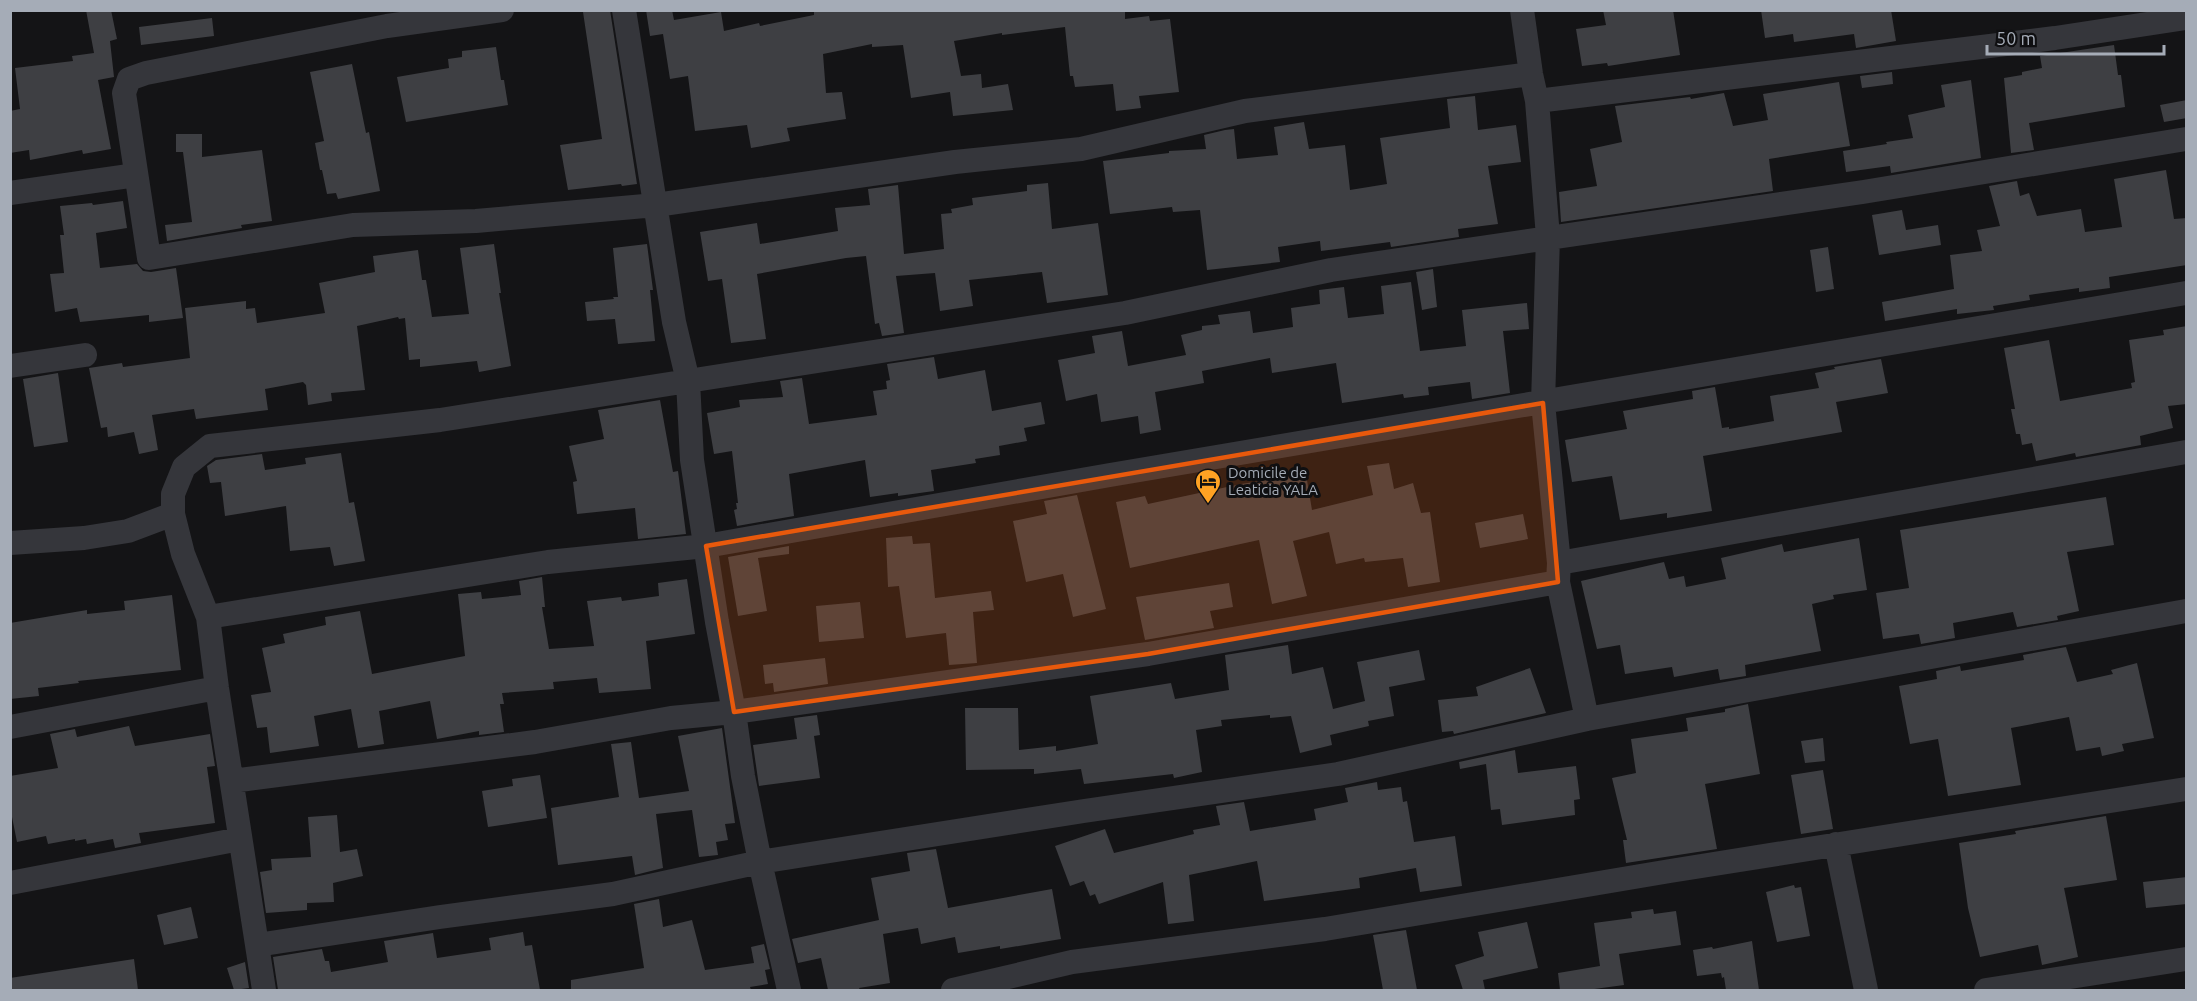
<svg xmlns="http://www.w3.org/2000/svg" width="2197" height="1001" font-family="Ubuntu,sans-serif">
  <rect width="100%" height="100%" fill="#141416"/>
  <!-- building -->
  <path fill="#3e3f43" d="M86,10H111L117,39L110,41L114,77L98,80L111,149L83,154L82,150L30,160L29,150L10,153V111L20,109L15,68L73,61L72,56L94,53Z
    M593,10H610L637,184L622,186L621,184L568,190L560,145L602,139L583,12Z
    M646,10H672L674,20L721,12L724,31L759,23L760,26L814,15V10H1125V19L1149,16L1150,21L1170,19L1179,92L1139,96L1141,108L1116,111L1113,84L1075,87L1073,76H1070L1065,27L1002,35V33L954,41L961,76L981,74L982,88L1008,84L1013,110L953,116L950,92L911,98L903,45L872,47V44L823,54L826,93L842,92L846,119L787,128L790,141L751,148L747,125L695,131L688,76L670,79L663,34L650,36Z
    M1603,10H1673L1680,55L1608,66L1607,63L1582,66L1576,29L1606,25Z
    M1761,10H1891L1896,41L1856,48L1854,34L1794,42L1793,34L1765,38Z
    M212,18L214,36L141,45L139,27Z
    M2114,45L2118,75H2121L2125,107L2029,123L2034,150L2011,153L2004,78L2022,75V72L2042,68L2040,56Z
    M496,47L501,80H504L508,105L406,122L397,77L449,68L448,59L462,57V51Z
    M352,64L366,133L369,132L380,191L338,199L336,193L327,194L322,170H320L315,143L324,141L310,72Z
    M1892,72L1893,84L1862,88L1860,76Z
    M1971,80L1981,158L1891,173L1890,166L1846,172L1843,151L1887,144L1886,142L1913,138L1908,115L1945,107L1941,85Z
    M1839,82L1850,146L1769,159L1773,191L1561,222L1559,192L1597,186L1590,149L1622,142L1615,106L1690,97L1691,99L1724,93L1733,126L1768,120L1763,94Z
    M1475,96L1478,130L1516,125L1521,162L1488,166L1498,224L1458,229L1459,237L1391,247L1390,242L1321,251L1320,241L1278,247L1280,262L1207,270L1200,210L1173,212L1172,207L1110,214L1103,161L1169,153V151L1206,149L1204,135L1225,130L1234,129L1237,159L1278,155L1274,127L1304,122L1309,149L1345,145L1350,190L1387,184L1380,138L1450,128L1447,99Z
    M2187,100V118L2164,122L2160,105Z
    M176,134H202V157L262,150L272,221L241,225L242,228L167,241L165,225L192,222L183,152H176Z
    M2166,170L2174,219L2187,218V265L2109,277L2110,288L2079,292V288L2029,295L2030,300L1993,306L1994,310L1957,314V309L1885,321L1882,302L1954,289L1950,255L1982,251L1977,230L2000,226L1989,186L2017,181L2020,196L2029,193L2037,216L2081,209L2085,232L2122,227L2114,179Z
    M1048,183L1052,229L1098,223L1108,295L1047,303L1042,272L969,280L973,306L940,311L935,273L896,276L904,333L882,336L879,323L875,324L866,256L846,258L757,274L766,339L731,343L722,279L708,281L700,232L757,223L760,244L838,231L835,208L870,205L868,189L898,185L904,254L944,249L941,214L952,213L951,209L973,205L972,198L1027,191V185Z
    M123,201L127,228L96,233L100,268L137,264L143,271L151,272L176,268L183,318L149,322V315L80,322L77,308L55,312L50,274L64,273L60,235H64L60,206L92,203L93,205Z
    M1902,210L1906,230L1938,225L1941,245L1879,255L1872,215Z
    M494,244L501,293H499L511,366L479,372L477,361L420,367V359L409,360L405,318L399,319L398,317L357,326L365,390L331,393L332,401L308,405L306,385L303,382L265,389L268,410L196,419L194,409L152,415L158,450L139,454L134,432L108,437L107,427L101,428L89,368L122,363L123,367L190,358L185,308L246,301V309L255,308L257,323L325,313L319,283L375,272L373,256L418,250L422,280H426L432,317L469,314L460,248Z
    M647,244L653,290H650L655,341L618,344L615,319L587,321L585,302L614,299L613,297H618L613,248Z
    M1828,247L1834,289L1816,292L1810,250Z
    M1433,269L1437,307L1422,310L1416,272Z
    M1411,282L1420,351L1466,346L1462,310L1527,303L1529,329L1503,331L1510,393L1472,399L1470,382L1428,387L1429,395L1404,398L1403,394L1342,403L1336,363L1272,373L1270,358L1202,371L1204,383L1155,392L1161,430L1140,434L1138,416L1101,422L1097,394L1066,401L1058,360L1095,353L1092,336L1122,331L1128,366L1186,355L1181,335L1202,330V326L1220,324L1218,315L1250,311L1253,333L1293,327L1291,308L1320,304L1319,290L1344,287L1348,318L1384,314L1381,286Z
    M2187,326V404L2168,406L2173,428L2140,436L2141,445L2076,457L2075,453L2036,461L2032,443L2022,445L2020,434H2016L2011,409H2015L2004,348L2049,340L2060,401L2132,388L2131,383L2135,382L2129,340L2164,335L2163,330Z
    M934,357L938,379L985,370L992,411L1041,402L1045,424L1024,428L1027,441L999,446L1000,455L975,459L976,463L931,470L934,491L898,496V493L870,497L865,460L789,474L794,516L737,526L734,510L737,509L736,503H738L732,451L714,454L707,413L740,407L739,400L783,397L780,381L802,378L809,424L877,415L873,391L887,389L886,381L890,380L887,364Z
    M1881,359L1888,393L1836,402L1842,432L1703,456L1712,511L1667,518V513L1620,520L1612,476L1572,482L1565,440L1627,429L1623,411L1693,399L1692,391L1715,387L1722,428L1729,427V429L1774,421L1770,396L1819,388L1815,373L1835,369L1834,367Z
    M58,373L68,442L34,447L23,379Z
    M660,400L673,472L678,471L686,534L638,539L635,508L577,514L573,482L577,481L569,446L604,439L598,410Z
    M341,453L349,503L354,502L365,561L334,566L330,547L290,551L286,506L225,516L221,482L210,483L207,466L216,460L262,454L265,470L306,464L305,458Z
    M1389,463L1394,489L1413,483L1421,513L1430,512L1440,582L1408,587L1403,558L1365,562L1364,558L1336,564L1329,532L1293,541L1307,596L1272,604L1259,540L1130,568L1116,502L1145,496L1148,504L1241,484L1306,474L1312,510L1373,495L1367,466Z
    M1077,495L1106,609L1073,617L1063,574L1026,582L1013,521L1047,514L1044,501Z
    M2106,497L2114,545L2067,552L2079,611L2057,616L2058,620L2017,627L2013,612L1953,623L1955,638L1921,644L1919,634L1883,639L1876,593L1909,588L1900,530Z
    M1523,514L1528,539L1480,548L1475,523Z
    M912,536L913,544L930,543L935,598L991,591L994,610L973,612L977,663L949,665L946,633L906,638L899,586L888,587L886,538Z
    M1859,538L1867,590L1833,595L1834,599L1812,604L1821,651L1745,665L1746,676L1720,680L1718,669L1674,677L1672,667L1625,674L1620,645L1597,649L1581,581L1664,562L1669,579L1684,576L1686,587L1726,579L1721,558L1782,544L1784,552Z
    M789,546V554L758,558L767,611L738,616L728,557Z
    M542,577L545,607H542L549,649L594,646L587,601L621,597L622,601L659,596L658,583L687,579L695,634L646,641L651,689L599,693L597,678L553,682L554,689L502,693L504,704H500L504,732L479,735V731L437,739L430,701L379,711L384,744L358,748L351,709L314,716L319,746L270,753L267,727L257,728L251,695L271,692L262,648L285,643L283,634L326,625L325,617L360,611L372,674L465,656L458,594L481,592L482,599L521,595L519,581Z
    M1229,583L1233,607L1210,611L1214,628L1145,640L1136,597Z
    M172,595L181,670L78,681L79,683L38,688L39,696L10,699V623L87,610V614L125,610L124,601Z
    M860,602L864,638L819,642L816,606Z
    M1288,645L1292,674L1323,667L1333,709L1365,701L1357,662L1419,650L1425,680L1389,687L1394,716L1368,721L1369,726L1330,735L1332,745L1300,753L1291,716L1270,718V715L1221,720L1222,726L1196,730L1202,772L1174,778L1173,774L1084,784L1081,769L1034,774V769L966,770L965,708H1018L1019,750L1056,746V751L1098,744L1090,696L1171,683L1175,699L1229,690L1225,655Z
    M2066,647L2077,682L2113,674L2111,670L2137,663L2154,738L2122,744L2124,751L2102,756L2100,747L2076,751L2069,717L2011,728L2021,785L1948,796L1938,739L1910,744L1899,686L1937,679L1936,671L1960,666L1961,671L2024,660L2023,655Z
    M825,658L828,684L774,692L773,683L765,684L763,665Z
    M1530,668L1546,713L1454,734L1453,731L1442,732L1438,700L1478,696L1476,687Z
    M1748,704L1760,774L1705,784L1717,849L1626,863L1623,840H1627L1612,778L1636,773L1631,739L1688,731L1686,718L1725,712V709Z
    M817,715L820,735L814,736L820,778L759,786L753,745L797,739L794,718Z
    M129,726L135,746L210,734L215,766L207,767L215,823L139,833L141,843L115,848L113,839L87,844L86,839L75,841V839L48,844L46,836L17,842L10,807V776L58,768L50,734L75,729L77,737Z
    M722,728L735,823L725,824L728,840L716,842L718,855L699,857L692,810L656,814L663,868L635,875L632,856L558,865L551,808L619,797L611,744L631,742L639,798L689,791L678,736Z
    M1823,738L1825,761L1805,763L1801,741Z
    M1515,750L1518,773L1576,766L1580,799L1574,800L1575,815L1502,825L1500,809L1491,810L1486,764L1460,769L1459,762Z
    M1823,770L1833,829L1801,834L1791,775Z
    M540,775L547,818L488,827L482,791L513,786L512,779Z
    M1377,782L1378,790L1401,787L1403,802L1407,801L1414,842L1455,836L1462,886L1420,892L1416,868L1359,878L1360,888L1264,901L1257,861L1189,875L1194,921L1168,924L1163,882L1099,904L1095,894L1090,896L1084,881L1070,886L1055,846L1105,829L1114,853L1194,834L1193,830L1220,825L1216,806L1244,802L1250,831L1316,820L1314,809L1348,802L1345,788Z
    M337,815L340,852L357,849L363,876L333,883L334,902L307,903V910L266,913L260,872L272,870L271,859L311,857L308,817Z
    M2106,816L2117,880L2064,888L2078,957L2042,965L2038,945L1980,957L1968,908L1959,843L2016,834L2015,831Z
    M936,849L948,908L1052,889L1061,939L1000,949V946L958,953L955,937L921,944L918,928L883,934L890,983L859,988L860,990H828L821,958L798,963L792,939L879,920L871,878L910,871L907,853Z
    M2187,877V904L2146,908L2143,882Z
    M1794,885L1795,888L1801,887L1810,936L1777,942L1766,892Z
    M659,899L663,927L692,920L705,970L754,963L751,947L764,944L770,969L765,970L768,984L750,987L751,990H571V980L644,968L634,904Z
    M191,907L198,938L164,945L157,915Z
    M1653,909L1654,914L1676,911L1681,945L1619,954L1624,985L1587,990H1560L1558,973L1600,966L1594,923L1632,918L1631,912Z
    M1527,922L1538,968L1483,980L1485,990H1463L1455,965L1484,956L1478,932Z
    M1406,930L1417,990H1383L1373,935Z
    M523,932L525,946L532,945L540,990H278L273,957L322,949L325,961H329L331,972L388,962L384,941L433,933L437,958L491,950L489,938Z
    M1752,941L1759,990H1726L1724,977L1722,978L1721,973L1697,976L1693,950L1712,947L1713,949Z
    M134,959L138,990H10V978Z
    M245,962L249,988L234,990L227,968Z"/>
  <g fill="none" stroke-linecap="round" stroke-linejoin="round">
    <!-- minor -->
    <path stroke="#35363b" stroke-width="24" d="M502,10L387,26L146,73L129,79L124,93L149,258L353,225L476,221L656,205L955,162L1081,149L1245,111L1531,74
      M624,10L674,322L688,381L692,460L717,622L734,712L743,776L760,862L789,990
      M1522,10L1531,74L1537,101L1548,237L1543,403L1559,563L1558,582L1587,719
      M1537,101L2055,38L2186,18
      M10,193L136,175
      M10,366L85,355
      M10,543L84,538L128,531L173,514
      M1559,563L2186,452
      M208,617L548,562L706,546L1110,475L2186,293
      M10,727L217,688
      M232,781L535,742L671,718L734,712L1148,654L1558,582
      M1836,844L1866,990
      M10,883L240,839
      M257,945L440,917L613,894L760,862L1084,811L1338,774L1587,719L2186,611
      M264,990L217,688L208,617L183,554L173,514V494L184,467L210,446L440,420L688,381L1125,313L1331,270L1863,192L2186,139
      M953,990L1072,962L1325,929L1670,871L2186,789
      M1986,990L2186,959"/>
  </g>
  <!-- marked area -->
  <path fill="#e8590c" fill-opacity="0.2" stroke="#e8590c" stroke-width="4.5" stroke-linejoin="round" d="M1543,403L1558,582L1148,654L734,712L706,546Z"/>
  <!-- icons -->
  <defs>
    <symbol id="hotel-pin" viewBox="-11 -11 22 30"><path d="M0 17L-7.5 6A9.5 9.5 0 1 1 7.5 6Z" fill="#ffa223" stroke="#0f0f11"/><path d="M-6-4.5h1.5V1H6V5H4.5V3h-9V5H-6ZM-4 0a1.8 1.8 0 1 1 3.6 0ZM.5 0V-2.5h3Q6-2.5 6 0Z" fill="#111"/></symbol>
  </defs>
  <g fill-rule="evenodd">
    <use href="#hotel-pin" x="1193" y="467" width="30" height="40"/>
  </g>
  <g text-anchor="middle" stroke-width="6" stroke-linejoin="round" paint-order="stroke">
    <!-- poi labels -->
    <g font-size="15" fill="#a5acb7" stroke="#0f0f11" text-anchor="start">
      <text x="1228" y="478">Domicile de<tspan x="1228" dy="17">Leaticia YALA</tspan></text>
    </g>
  </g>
  <!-- border -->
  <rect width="2197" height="1001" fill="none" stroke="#a5acb7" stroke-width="24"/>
  <!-- scale -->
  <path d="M1987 45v9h177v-9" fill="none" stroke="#a5acb7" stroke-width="3"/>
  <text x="1996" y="45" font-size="18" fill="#a5acb7" stroke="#0f0f11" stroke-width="4.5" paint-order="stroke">50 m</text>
</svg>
